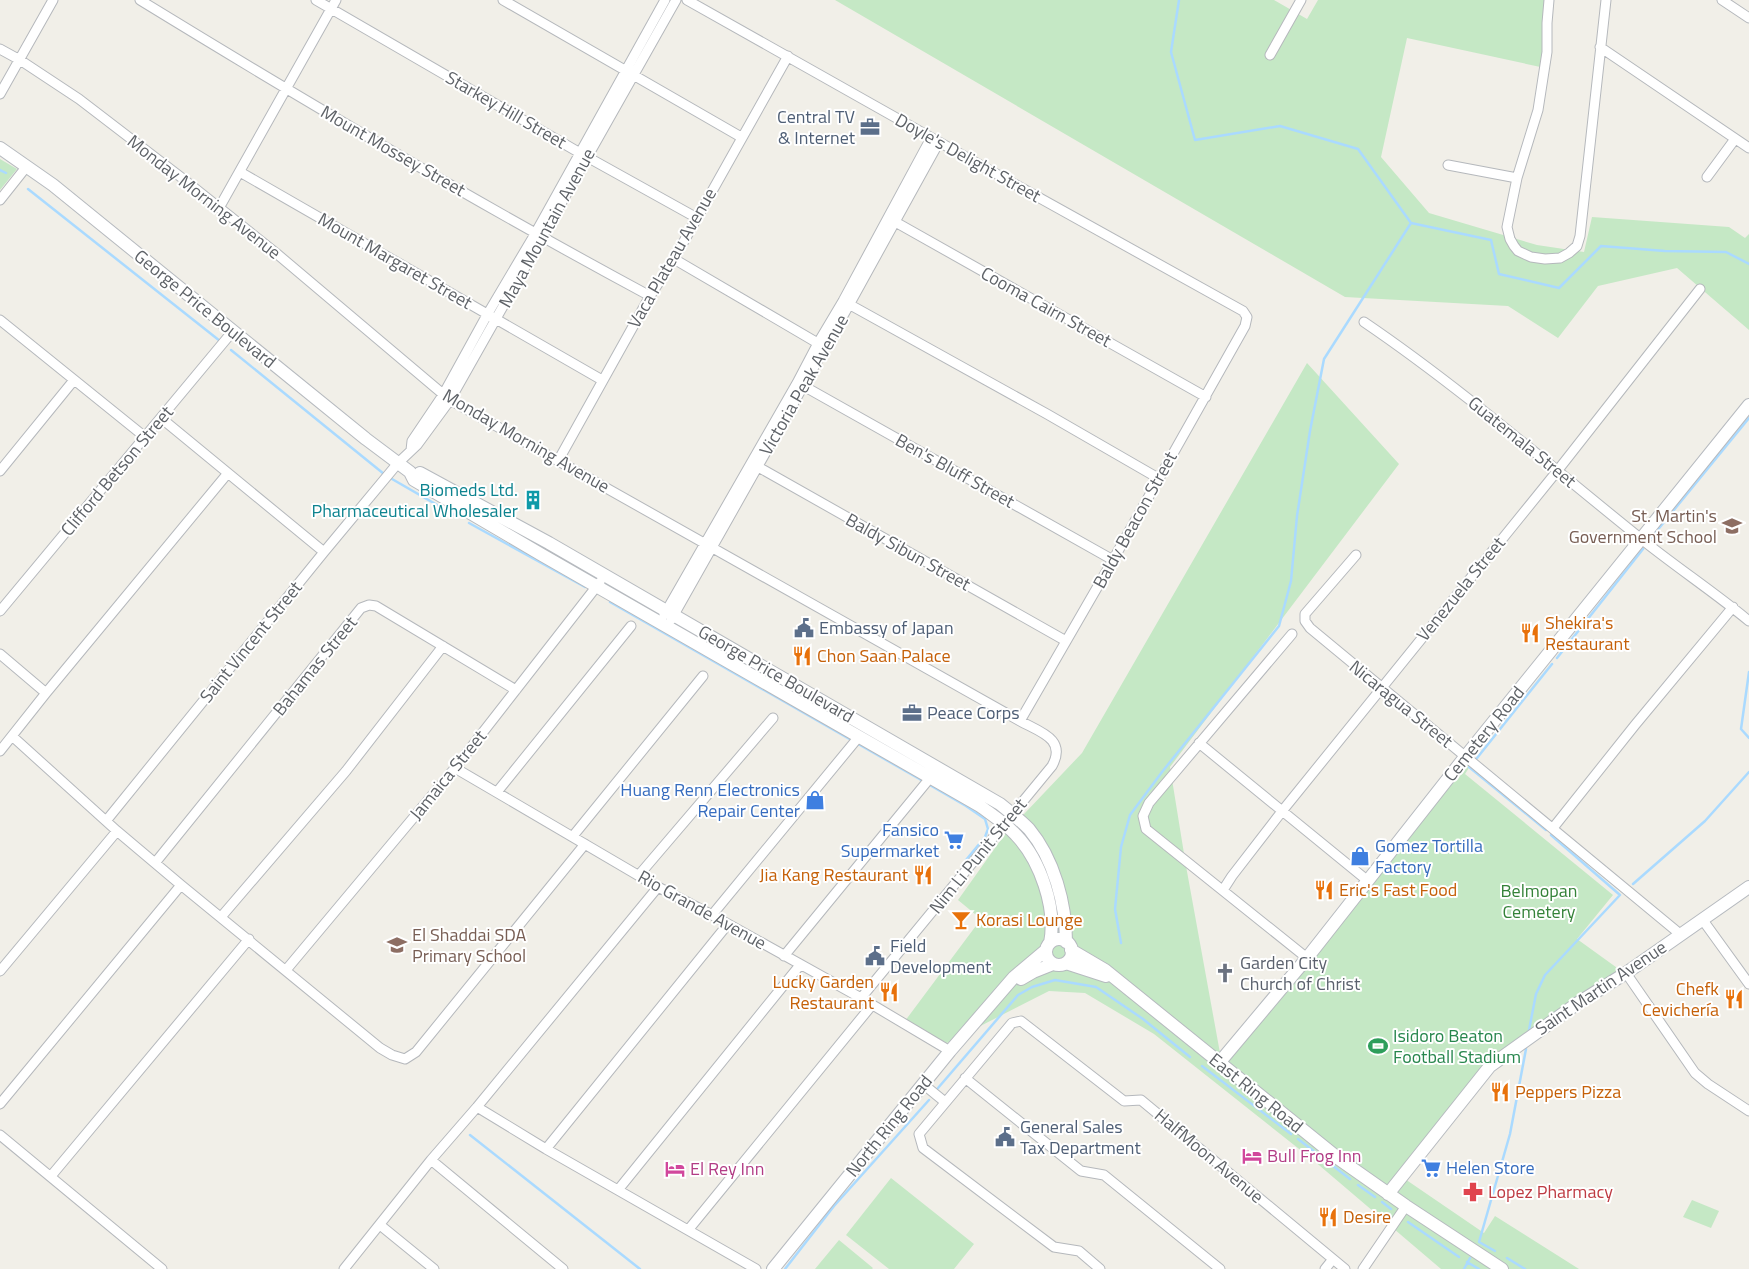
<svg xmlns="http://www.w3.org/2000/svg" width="1749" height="1269" font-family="'Titillium Web',sans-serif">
  <rect width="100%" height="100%" fill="#f1efe8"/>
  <!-- green -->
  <path fill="#c5e8c5" d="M835,0H1274L1307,19L1318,0H1553L1545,68L1407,38L1381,157L1429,213L1537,245L1584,252L1592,217L1729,227L1745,238L1749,234V330L1677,268L1598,286L1558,338L1508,306L1345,297Z
    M0,159L17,169L0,190Z
    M1307,363L1399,464L1170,767L1186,866L1220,1053L1465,758L1472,763L1465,774L1613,895L1577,939L1620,970L1490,1062L1402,1177L1484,1233L1495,1216L1579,1269H1441L1313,1160L1154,1034L1085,993L1049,991L947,1043L905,1021L981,919L958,900L1005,834L1082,753Z
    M891,1178L974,1244L954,1269H889L846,1235Z
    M1692,1200L1719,1211L1711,1228L1683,1217Z
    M839,1240L873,1268L872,1269H815Z"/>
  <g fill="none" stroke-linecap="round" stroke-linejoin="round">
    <!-- stream -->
    <path stroke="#aadaff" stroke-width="2.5" d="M1179,0L1171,52L1195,140L1280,126L1358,149L1411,223L1491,240L1499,274L1559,288L1601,246L1665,251L1726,252L1749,264
      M0,170L6,173
      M28,189L220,341
      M231,350L384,474
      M392,479L458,517
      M469,523L585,587
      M1651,538L1749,418
      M610,602L923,781
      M1557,658L1643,549
      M1749,672L1741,729L1749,738
      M1477,758L1552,664
      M1469,767L1546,830
      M928,784L966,806L985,819L988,829L985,837L966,860
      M1633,884L1705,821L1749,772
      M1121,943L1115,909L1121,847L1130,815L1162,772L1279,626L1291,581L1297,516L1310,431L1324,359L1411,223
      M1529,1030L1536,994L1545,975L1620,895L1551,835
      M1202,1066L1291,1134
      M938,1088L1018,995L1032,987L1055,980L1096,987L1143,1019L1190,1057
      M470,1135L640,1269
      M1298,1139L1350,1179
      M1358,1185L1375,1197
      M1382,1202L1391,1209
      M1408,1222L1459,1257
      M1495,1251L1479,1242L1510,1134L1526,1049
      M1507,1258L1525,1269
      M1467,1262L1479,1269
      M785,1269L834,1206L929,1100
      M1464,1269L1470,1258"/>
    <defs>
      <path id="street" d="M140,0C308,103 477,203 650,296
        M316,0L580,153L697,218
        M503,0L741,137
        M687,0L939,142L1243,311L1247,317L1245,326L1113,560L1020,721
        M1549,0L1547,23V52L1538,110L1517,178L1507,227L1510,239L1514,246L1518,251L1531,257L1545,259L1560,258L1569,253L1577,246L1580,236L1606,0
        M1722,0L1749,18
        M1600,47L1749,148
        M0,49L20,60L79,99L182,178L276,253L450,400L1020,721C1040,732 1067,739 1052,766L861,998
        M1270,55L1301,0
        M0,94L53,0
        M1448,165L1517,178
        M240,172L602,380
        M1707,177L1735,139
        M0,200L27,166
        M219,208L336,0
        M890,219L1206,397
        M674,259L821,345
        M845,302L1047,414L1158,478
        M0,320L145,437
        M1364,322C1461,388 1549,465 1640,538C1676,567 1714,592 1749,621
        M800,384L1113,560
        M161,418L324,552
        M411,450L412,441L443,395L487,315L535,234L665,0
        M558,461L650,296L674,259L788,56
        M753,464L1066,641
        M0,471L74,380
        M1356,555L1305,614V621L1310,628L1680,934
        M0,611L233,331
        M664,615L797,383L818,343L843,301L931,138
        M671,620L849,305L939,142
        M1292,634L1149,803L1143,816L1146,829L1307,958
        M0,654L46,693
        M12,736L117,831L181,885L380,1048L392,1055L405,1059L416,1052L585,844
        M1199,743L1368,881
        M0,751L46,693L228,473
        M455,768L658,887L712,915L861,998L950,1051
        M497,792L631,626
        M106,821L324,552L398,463L417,445L450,400L676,0
        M1553,828L1635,725L1733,607
        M573,836L703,676
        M155,863L361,608L369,605L376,606L516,690
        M639,875L773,718
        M1223,890L1232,876L1283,810L1558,470L1700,289
        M712,915L857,739
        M221,917L346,771L443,646
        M1702,919L1749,984
        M784,956L930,778
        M286,970L455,768L600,582
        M0,971L117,831
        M1626,973L1695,1073L1708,1084L1749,1111
        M965,1078L1081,1171L1104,1175L1220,1269
        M923,1084L945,1102
        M0,1104L181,885
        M477,1107L546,1149L756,1269
        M0,1135L162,1269
        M546,1149L728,924
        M431,1160L563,1269
        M51,1176L249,939
        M618,1190L800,965
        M380,1225L434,1269
        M689,1229L872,1005
        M344,1269L431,1160L477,1107L658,887
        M1100,1269L1079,1251L1054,1247L923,1148L919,1134L1012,1023L1021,1021L1124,1101L1141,1100L1345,1269
        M1325,1269L1333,1259
        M1363,1269L1406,1206"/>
      <path id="secondary" d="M0,148L53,185L366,439L410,472L414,480L542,555L980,806C992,815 1006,824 1016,835C1040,860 1057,908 1050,943
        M420,473L549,543L1000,804C1010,812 1020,820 1029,829C1054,859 1066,904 1066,942
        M1046 952a13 13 0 1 1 26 0a13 13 0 1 1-26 0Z
        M1071,950L1105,970L1339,1159L1406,1206L1502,1269
        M1066,963L1106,976
        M1021,979L1033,972L1053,964
        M1219,1063L1307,958L1465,757L1749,405
        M1388,1194L1490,1066L1578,1003L1626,973L1749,887
        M773,1269L950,1051L1014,977L1046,950"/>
    </defs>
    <!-- street casing -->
    <use href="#street" stroke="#b5b8bc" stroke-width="11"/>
    <!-- secondary casing -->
    <use href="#secondary" stroke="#b6babf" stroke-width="14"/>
    <!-- street -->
    <use href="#street" stroke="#fff" stroke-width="9"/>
    <!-- secondary -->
    <use href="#secondary" stroke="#fff" stroke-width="12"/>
  </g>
  <!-- icons -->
  <defs>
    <symbol id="office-bare" viewBox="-9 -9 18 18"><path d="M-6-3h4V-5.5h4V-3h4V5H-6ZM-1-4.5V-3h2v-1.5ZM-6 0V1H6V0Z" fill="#5c6f8a" stroke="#fff" stroke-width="2.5" paint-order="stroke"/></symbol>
    <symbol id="building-bare" viewBox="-9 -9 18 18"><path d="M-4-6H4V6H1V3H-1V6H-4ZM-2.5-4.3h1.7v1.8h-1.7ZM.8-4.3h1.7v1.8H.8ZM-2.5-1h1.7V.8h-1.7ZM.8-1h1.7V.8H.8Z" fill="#0f9aa8" stroke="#fff" stroke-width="2.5" paint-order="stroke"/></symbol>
    <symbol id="school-bare" viewBox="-9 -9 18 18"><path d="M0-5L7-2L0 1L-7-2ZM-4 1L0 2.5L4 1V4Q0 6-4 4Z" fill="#8d6e63" stroke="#fff" stroke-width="2.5" paint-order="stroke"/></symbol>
    <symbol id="civic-bare" viewBox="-9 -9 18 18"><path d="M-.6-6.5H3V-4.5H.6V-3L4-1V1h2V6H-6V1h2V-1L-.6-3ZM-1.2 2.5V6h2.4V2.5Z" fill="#5c6f8a" stroke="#fff" stroke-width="2.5" paint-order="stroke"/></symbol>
    <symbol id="restaurant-bare" viewBox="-9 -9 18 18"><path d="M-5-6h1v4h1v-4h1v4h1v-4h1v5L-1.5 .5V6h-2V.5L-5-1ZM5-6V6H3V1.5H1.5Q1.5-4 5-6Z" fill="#e8710a" stroke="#fff" stroke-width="2.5" paint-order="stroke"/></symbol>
    <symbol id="shop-bare" viewBox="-9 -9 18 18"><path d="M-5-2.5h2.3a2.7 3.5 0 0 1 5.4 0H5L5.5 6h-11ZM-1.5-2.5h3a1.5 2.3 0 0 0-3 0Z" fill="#3f7fe0" stroke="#fff" stroke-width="2.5" paint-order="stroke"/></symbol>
    <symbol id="supermarket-bare" viewBox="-9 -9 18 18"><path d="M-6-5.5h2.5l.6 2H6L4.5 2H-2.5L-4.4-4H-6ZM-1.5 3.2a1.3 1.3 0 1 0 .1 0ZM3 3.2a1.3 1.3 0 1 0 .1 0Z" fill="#3f7fe0" stroke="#fff" stroke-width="2.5" paint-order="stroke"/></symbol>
    <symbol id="bar-bare" viewBox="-9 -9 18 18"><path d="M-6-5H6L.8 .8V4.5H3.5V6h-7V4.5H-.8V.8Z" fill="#e8710a" stroke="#fff" stroke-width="2.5" paint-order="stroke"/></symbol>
    <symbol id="church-bare" viewBox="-9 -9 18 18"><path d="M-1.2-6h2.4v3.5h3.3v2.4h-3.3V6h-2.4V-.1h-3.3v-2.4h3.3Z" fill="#6b7280" stroke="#fff" stroke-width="2.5" paint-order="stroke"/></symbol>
    <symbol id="stadium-bare" viewBox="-9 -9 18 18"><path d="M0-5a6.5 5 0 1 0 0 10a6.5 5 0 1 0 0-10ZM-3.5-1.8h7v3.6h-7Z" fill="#2e9e5b" stroke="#fff" stroke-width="2.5" paint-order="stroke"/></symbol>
    <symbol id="hotel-bare" viewBox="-9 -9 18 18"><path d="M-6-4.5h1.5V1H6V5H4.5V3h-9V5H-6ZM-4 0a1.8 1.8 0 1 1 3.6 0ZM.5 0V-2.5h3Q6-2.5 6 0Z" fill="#d1479c" stroke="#fff" stroke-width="2.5" paint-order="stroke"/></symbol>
    <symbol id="pharmacy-bare" viewBox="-9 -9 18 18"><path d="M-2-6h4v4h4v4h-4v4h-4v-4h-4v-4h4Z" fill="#e0444e" stroke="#fff" stroke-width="2.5" paint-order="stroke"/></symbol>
  </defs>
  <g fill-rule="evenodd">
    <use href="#office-bare" x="856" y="113" width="28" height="28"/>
    <use href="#building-bare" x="519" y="486" width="28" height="28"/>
    <use href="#school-bare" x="1718" y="512" width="28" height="28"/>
    <use href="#civic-bare" x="790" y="614" width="28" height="28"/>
    <use href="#restaurant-bare" x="1516" y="619" width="28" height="28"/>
    <use href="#restaurant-bare" x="788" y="642" width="28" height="28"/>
    <use href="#office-bare" x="898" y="699" width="28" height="28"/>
    <use href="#shop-bare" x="801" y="786" width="28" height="28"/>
    <use href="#supermarket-bare" x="940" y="826" width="28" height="28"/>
    <use href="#shop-bare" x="1346" y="842" width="28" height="28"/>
    <use href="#restaurant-bare" x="909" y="861" width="28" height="28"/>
    <use href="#restaurant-bare" x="1310" y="876" width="28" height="28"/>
    <use href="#bar-bare" x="947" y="906" width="28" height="28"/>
    <use href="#school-bare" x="383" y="931" width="28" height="28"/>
    <use href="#civic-bare" x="861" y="942" width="28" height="28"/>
    <use href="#church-bare" x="1211" y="959" width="28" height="28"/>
    <use href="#restaurant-bare" x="875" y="978" width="28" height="28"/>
    <use href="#restaurant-bare" x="1720" y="985" width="28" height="28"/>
    <use href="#stadium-bare" x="1364" y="1032" width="28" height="28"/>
    <use href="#restaurant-bare" x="1486" y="1078" width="28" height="28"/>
    <use href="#civic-bare" x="991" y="1123" width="28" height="28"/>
    <use href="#hotel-bare" x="1238" y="1142" width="28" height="28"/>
    <use href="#supermarket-bare" x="1417" y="1154" width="28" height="28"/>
    <use href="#hotel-bare" x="661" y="1155" width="28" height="28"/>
    <use href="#pharmacy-bare" x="1459" y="1178" width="28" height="28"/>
    <use href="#restaurant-bare" x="1314" y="1203" width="28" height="28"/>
  </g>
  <g text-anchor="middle" stroke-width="4" stroke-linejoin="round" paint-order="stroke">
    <!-- street labels -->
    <g font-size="18" fill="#5f6368" stroke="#fff">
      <text transform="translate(506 110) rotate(30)" y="6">Starkey Hill Street</text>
      <text transform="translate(393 151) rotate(30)" y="6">Mount Mossey Street</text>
      <text transform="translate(968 158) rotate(29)" y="6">Doyle's Delight Street</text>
      <text transform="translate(204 197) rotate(38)" y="6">Monday Morning Avenue</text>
      <text transform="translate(547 228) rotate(-61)" y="6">Maya Mountain Avenue</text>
      <text transform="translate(672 258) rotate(-60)" y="6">Vaca Plateau Avenue</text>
      <text transform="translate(395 261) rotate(30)" y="6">Mount Margaret Street</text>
      <text transform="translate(1046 307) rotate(29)" y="6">Cooma Cairn Street</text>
      <text transform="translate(205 309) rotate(39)" y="6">George Price Boulevard</text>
      <text transform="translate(804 385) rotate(-60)" y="6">Victoria Peak Avenue</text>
      <text transform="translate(526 441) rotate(30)" y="6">Monday Morning Avenue</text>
      <text transform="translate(1522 442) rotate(39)" y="6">Guatemala Street</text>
      <text transform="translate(117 471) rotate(-50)" y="6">Clifford Betson Street</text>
      <text transform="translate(955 471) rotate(29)" y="6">Ben's Bluff Street</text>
      <text transform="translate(1135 520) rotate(-61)" y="6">Baldy Beacon Street</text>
      <text transform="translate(908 552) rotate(29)" y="6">Baldy Sibun Street</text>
      <text transform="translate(1461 589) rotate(-51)" y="6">Venezuela Street</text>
      <text transform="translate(251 642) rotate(-51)" y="6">Saint Vincent Street</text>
      <text transform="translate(315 666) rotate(-51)" y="6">Bahamas Street</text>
      <text transform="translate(776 674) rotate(30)" y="6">George Price Boulevard</text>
      <text transform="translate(1401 704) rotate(39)" y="6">Nicaragua Street</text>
      <text transform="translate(1484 734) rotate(-51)" y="6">Cemetery Road</text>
      <text transform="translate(448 775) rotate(-51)" y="6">Jamaica Street</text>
      <text transform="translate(978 856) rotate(-51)" y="6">Nim Li Punit Street</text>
      <text transform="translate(702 910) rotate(29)" y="6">Rio Grande Avenue</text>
      <text transform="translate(1601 988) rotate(-34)" y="6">Saint Martin Avenue</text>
      <text transform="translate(1256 1093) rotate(39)" y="6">East Ring Road</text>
      <text transform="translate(889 1126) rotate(-51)" y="6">North Ring Road</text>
      <text transform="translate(1209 1156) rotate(40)" y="6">HalfMoon Avenue</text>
    </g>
    <!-- service labels -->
    <g font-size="18" fill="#4e5e75" stroke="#fff" text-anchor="start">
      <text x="855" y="123" text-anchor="end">Central TV<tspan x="855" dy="21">&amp; Internet</tspan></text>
      <text x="819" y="634">Embassy of Japan</text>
      <text x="927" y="719">Peace Corps</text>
      <text x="890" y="952">Field<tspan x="890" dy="21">Development</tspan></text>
      <text x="1020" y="1133">General Sales<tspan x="1020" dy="21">Tax Department</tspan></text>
    </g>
    <!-- culture labels -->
    <g font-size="18" fill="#0d838f" stroke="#fff" text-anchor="end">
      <text x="518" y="496">Biomeds Ltd.<tspan x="518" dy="21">Pharmaceutical Wholesaler</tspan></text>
    </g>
    <!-- education labels -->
    <g font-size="18" fill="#785e54" stroke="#fff" text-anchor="end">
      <text x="1717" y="522">St. Martin's<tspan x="1717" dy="21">Government School</tspan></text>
      <text x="412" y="941" text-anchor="start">El Shaddai SDA<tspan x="412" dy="21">Primary School</tspan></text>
    </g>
    <!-- food labels -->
    <g font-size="18" fill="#c56008" stroke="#fff" text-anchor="start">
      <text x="1545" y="629">Shekira's<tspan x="1545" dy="21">Restaurant</tspan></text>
      <text x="817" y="662">Chon Saan Palace</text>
      <text x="908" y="881" text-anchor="end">Jia Kang Restaurant</text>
      <text x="1339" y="896">Eric's Fast Food</text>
      <text x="976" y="926">Korasi Lounge</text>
      <text x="874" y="988" text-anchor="end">Lucky Garden<tspan x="874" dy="21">Restaurant</tspan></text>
      <text x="1719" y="995" text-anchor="end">Chefk<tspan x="1719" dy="21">Cevichería</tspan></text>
      <text x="1515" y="1098">Peppers Pizza</text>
      <text x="1343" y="1223">Desire</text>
    </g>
    <!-- shop labels -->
    <g font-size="18" fill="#366cbe" stroke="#fff" text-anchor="end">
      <text x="800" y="796">Huang Renn Electronics<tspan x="800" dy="21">Repair Center</tspan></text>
      <text x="939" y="836">Fansico<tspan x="939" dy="21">Supermarket</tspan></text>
      <text x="1375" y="852" text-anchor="start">Gomez Tortilla<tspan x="1375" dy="21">Factory</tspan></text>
      <text x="1446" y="1174" text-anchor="start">Helen Store</text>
    </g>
    <!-- park labels -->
    <g font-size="18" fill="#348238" stroke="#fff">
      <text x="1539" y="897">Belmopan<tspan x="1539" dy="21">Cemetery</tspan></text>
    </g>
    <!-- worship labels -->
    <g font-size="18" fill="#5b616d" stroke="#fff" text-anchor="start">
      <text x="1240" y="969">Garden City<tspan x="1240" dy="21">Church of Christ</tspan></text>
    </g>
    <!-- leisure labels -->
    <g font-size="18" fill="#27864d" stroke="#fff" text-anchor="start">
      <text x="1393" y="1042">Isidoro Beaton<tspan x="1393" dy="21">Football Stadium</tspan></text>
    </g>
    <!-- hotel labels -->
    <g font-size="18" fill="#b23c85" stroke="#fff" text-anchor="start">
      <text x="1267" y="1162">Bull Frog Inn</text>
      <text x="690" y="1175">El Rey Inn</text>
    </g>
    <!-- health labels -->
    <g font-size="18" fill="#be3a42" stroke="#fff" text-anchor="start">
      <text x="1488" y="1198">Lopez Pharmacy</text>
    </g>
  </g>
</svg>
